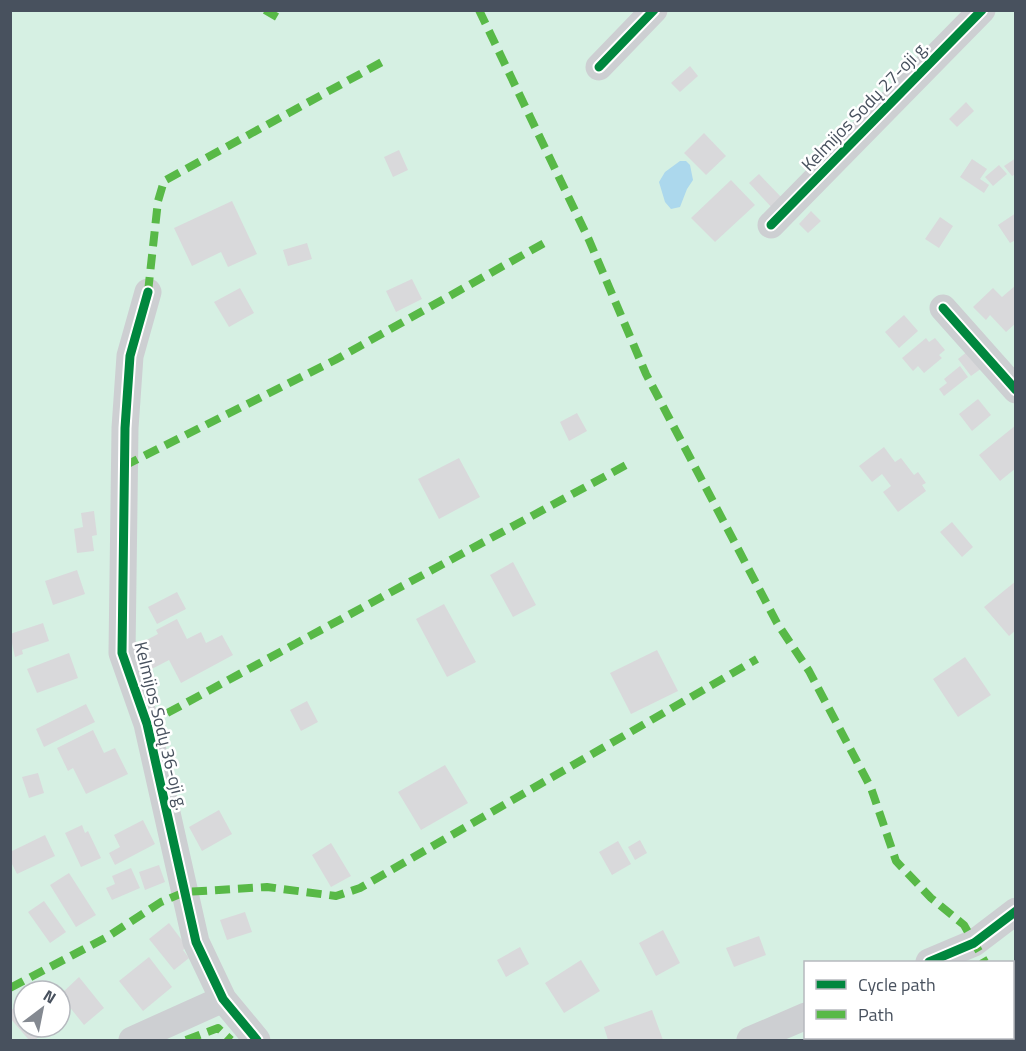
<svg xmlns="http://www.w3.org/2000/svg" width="1026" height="1051" font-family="'Titillium Web',sans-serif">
  <rect width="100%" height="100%" fill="#f2f1f1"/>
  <!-- green -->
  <path fill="#d6f0e3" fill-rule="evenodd" d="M10,11H1015V1040H11ZM806,962H1012V1038H806ZM24,991H60V1027H24Z"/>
  <!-- water -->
  <path fill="#acd8ed" d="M680,161H686L690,165L693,180L687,189L680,207L671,209L665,202L659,182L665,172Z"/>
  <!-- building -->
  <path fill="#d9d9db" d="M690,66L698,76L680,92L671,83Z
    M966,102L974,111L957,127L949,119Z
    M704,133L726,156L706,175L684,153Z
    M399,150L408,170L393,177L384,157Z
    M1016,158V174L1012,176L1004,166Z
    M972,159L987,169L980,179L989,185L984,193L960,177Z
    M999,165L1007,174L993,186L985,177Z
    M759,174L783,199L773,209L749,183Z
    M731,180L755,205L715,242L691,218Z
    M232,201L257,254L228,267L221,252L192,266L174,228Z
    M811,211L821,221L808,233L799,224Z
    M1016,213V240L1010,243L998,225Z
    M940,217L953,226L939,248L925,239Z
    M307,243L312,259L288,266L283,250Z
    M412,279L422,299L396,312L386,291Z
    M1016,285V323L1006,332L990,315L986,320L973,307L993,288L1002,297Z
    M240,288L254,313L229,327L214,302Z
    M904,315L918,331L899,348L885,332Z
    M926,338L929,342L935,338L945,350L939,355L942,358L924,373L918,366L913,371L902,358Z
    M968,351L982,368L971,376L958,359Z
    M960,366L968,377L944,396L939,389L947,383L944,379Z
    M978,399L991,415L972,431L959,414Z
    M577,413L587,431L569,441L560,422Z
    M1016,425V468L1000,481L979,455Z
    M884,447L895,462L901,458L914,475L918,472L926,483L922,485L926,491L898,512L883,492L891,486L882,474L872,482L859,466Z
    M459,458L480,497L439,519L418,479Z
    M94,511L97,535L92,536L94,551L77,553L74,529L83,527L81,513Z
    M952,522L973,547L962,557L940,532Z
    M513,562L536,605L513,617L490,575Z
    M77,570L85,594L53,605L45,581Z
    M1016,581V630L1009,636L984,607Z
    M177,592L186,609L157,624L148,607Z
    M444,604L476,662L447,677L416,619Z
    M177,619L187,639L201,632L206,643L222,635L233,655L181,683L169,660L146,672L133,647L158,634L156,630Z
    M43,623L49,641L22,650L23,654L15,657L10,634Z
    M657,650L678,691L631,714L610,673Z
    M69,653L78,678L37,693L27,669Z
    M965,657L991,695L958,717L933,679Z
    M307,701L318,722L301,731L290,710Z
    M86,704L95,722L44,747L36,729Z
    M93,730L104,753L115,748L128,774L86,794L73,768L68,771L57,748Z
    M445,765L468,803L421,830L398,792Z
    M38,773L44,793L29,798L22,777Z
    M219,810L232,834L202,851L189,827Z
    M143,820L155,844L115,865L109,853L120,847L114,835Z
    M82,825L85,833L88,831L101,858L81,867L65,833Z
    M45,835L55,856L17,874L10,860V852Z
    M640,840L647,853L635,860L628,847Z
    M618,841L631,864L612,875L599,852Z
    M331,843L351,876L331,887L312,855Z
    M159,865L165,882L145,890L139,872Z
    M131,868L140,888L112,900L106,888L115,884L112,876Z
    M69,873L96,915L76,927L50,885Z
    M44,901L66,932L50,943L28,912Z
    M245,912L252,932L227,940L220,920Z
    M169,923L187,947L183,950L189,958L174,970L149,939Z
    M663,930L680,963L656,976L639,943Z
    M759,936L766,955L734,967L726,948Z
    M520,947L529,964L506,977L497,960Z
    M149,957L172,987L143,1011L119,981Z
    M581,960L600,991L564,1013L545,983Z
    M79,977L104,1008L84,1025L60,995Z
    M24,1000V1027H51L35,1040H29L10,1018V1011Z
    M652,1010L663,1040H608L604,1027Z"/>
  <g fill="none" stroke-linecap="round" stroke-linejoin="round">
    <!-- street -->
    <path stroke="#cdcfd2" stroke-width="27" d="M599,67L654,10
      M771,225L982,10
      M148,292L130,356L125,428L122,653L147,724L196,942L223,999L257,1040
      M943,308L1016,390
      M929,962L974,943L1016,911
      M132,1040L223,999
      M750,1040L806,1016"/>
    <!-- quiet -->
    <path stroke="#58b947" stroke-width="8" stroke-dasharray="15 8" stroke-linecap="butt" d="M265,10L277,17
      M479,10L589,240L646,374L777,623L809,671L871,788L896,861L931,898L964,925L985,962
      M148,292L158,201L164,181L382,62
      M124,466L335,360L546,242
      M147,724L628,464
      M10,988L107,937L161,902L185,892L267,887L336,896L360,888L757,659
      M1012,1015L1016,1021
      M186,1040L218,1028L231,1040"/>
    <defs>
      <path id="cycleway" d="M599,67L654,10
        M771,225L982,10
        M148,292L130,356L125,428L122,653L147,724L196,942L223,999L257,1040
        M943,308L1016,390
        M929,962L974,943L1016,911"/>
    </defs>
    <!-- cycleway casing -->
    <use href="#cycleway" stroke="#fff" stroke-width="13"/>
    <!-- cycleway -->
    <use href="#cycleway" stroke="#00873e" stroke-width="9"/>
  </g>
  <g text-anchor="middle" stroke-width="5" stroke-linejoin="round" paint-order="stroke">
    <!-- street labels -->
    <g font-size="18" fill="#48515e" stroke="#fff">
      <text transform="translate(865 106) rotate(-46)" y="6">Kelmijos Sodų 27-oji g.</text>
      <text transform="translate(161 726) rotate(76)" y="6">Kelmijos Sodų 36-oji g.</text>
    </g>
  </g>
  <!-- border -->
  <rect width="1026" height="1051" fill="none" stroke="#48515e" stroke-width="24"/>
  <!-- legend -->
  <rect x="804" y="961" width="210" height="78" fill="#ffffff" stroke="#b6b9bf" stroke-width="1.5"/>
  <rect x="816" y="980" width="30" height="9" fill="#00873e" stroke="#b6b9bf" stroke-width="1.5"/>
  <text x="858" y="991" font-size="18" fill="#48515e">Cycle path</text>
  <rect x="816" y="1010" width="30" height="9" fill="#58b947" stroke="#b6b9bf" stroke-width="1.5"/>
  <text x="858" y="1021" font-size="18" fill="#48515e">Path</text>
  <!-- north arrow -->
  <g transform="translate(42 1009) rotate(32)"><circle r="28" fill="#ffffff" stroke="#b6b9bf" stroke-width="1.5"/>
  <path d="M0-4.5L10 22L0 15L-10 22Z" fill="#848991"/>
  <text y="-9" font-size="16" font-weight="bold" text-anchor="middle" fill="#48515e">N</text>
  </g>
</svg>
